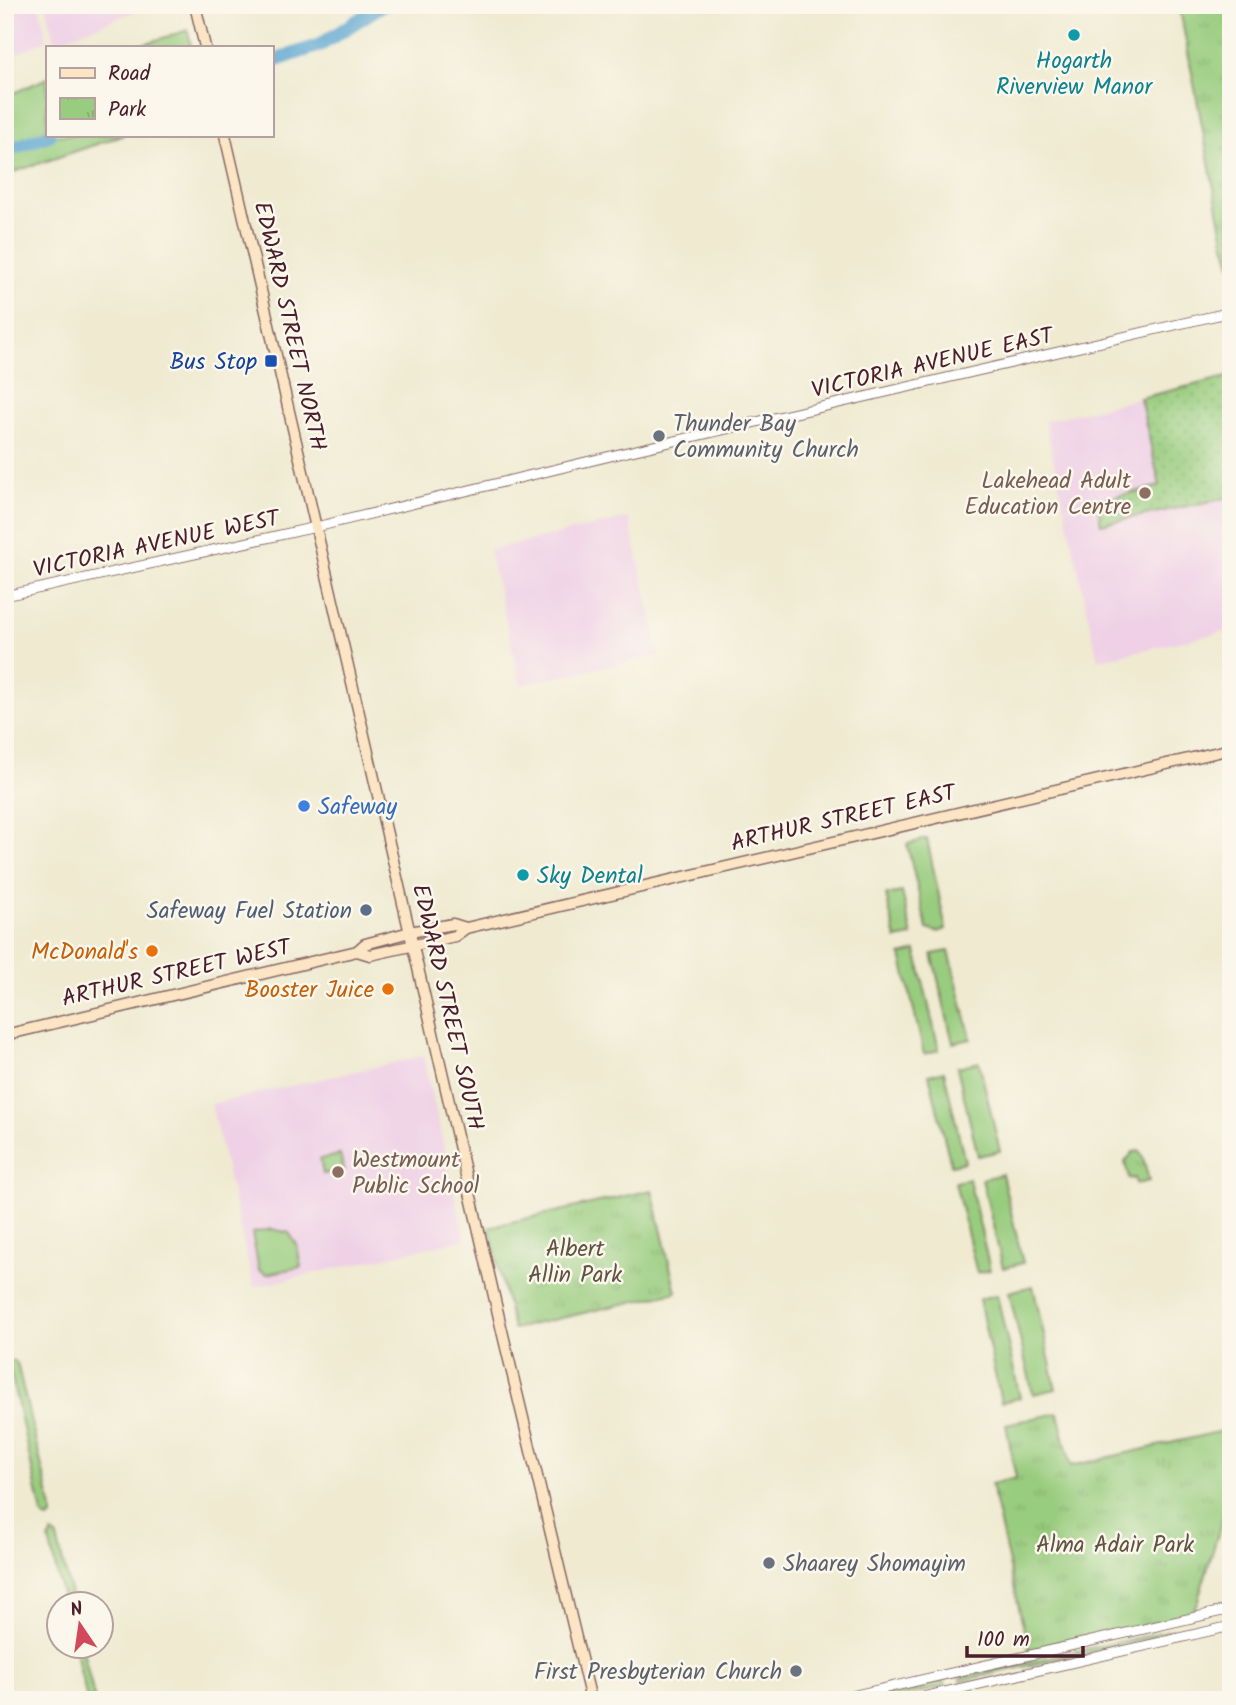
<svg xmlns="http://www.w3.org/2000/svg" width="1236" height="1705" font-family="Kalam,sans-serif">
  <defs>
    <pattern id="park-tufts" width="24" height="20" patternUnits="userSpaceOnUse" patternTransform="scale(1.75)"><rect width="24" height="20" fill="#98cc7e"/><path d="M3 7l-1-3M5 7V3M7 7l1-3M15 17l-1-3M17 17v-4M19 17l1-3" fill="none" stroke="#84af6d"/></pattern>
    <pattern id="garden-dots" width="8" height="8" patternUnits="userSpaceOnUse" patternTransform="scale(1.75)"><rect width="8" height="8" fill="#98cc7e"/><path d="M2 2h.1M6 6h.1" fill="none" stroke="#84af6d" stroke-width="1.8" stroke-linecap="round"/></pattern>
  </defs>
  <rect width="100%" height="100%" fill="#fbf7ec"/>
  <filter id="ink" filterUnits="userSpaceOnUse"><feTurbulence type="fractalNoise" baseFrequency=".0143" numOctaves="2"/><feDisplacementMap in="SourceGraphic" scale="14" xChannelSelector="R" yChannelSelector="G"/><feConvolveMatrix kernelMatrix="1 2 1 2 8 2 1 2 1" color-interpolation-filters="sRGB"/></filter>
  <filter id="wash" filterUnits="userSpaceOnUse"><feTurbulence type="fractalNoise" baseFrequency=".00686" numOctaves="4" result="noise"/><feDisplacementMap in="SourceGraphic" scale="28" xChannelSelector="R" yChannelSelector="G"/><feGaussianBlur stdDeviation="1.57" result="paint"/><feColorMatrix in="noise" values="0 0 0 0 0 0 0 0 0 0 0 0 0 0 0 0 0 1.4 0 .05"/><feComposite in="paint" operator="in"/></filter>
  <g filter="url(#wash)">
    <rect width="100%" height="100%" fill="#efead0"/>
    <!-- built -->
    <path fill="#efd0e6" d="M5,5H39L47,40L5,59Z
      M46,5H152L55,42Z
      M1231,376V630L1098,660L1045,421Z
      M629,518L660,655L521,685L489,550Z
      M423,1056L465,1239L254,1287L211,1104Z"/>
    <!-- grass -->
    <path fill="#98cc7e" stroke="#717654" stroke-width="2" d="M188,30L191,47H134Z
      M47,78V135H124L5,175V97Z
      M927,839L946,929L937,932L927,929L907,844Z
      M902,892L912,936L896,939L886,895Z
      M916,951L939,1050L924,1054L901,955Z
      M949,951L971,1039L953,1043L932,954Z
      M979,1062L1000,1151L978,1156L957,1067Z
      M944,1071L965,1162L951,1165L929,1075Z
      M1002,1174L1023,1263L1003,1268L982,1179Z
      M969,1179L990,1270L977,1273L955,1182Z
      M272,1229L289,1233L297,1245L301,1267L267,1274L259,1270L252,1233Z
      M1033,1286L1056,1389L1033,1394L1009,1292Z
      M997,1295L1020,1398L1001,1402L979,1299Z
      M12,1360L17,1363L52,1509V1516L49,1519L45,1518L42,1514L9,1365Z
      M52,1534L57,1538L73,1603H64L49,1540Z
      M1172,1630H1175L1177,1633L960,1681V1677Z
      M79,1649L83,1651L95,1700H87L76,1653Z
      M942,1681L946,1684L944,1687L885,1700H861Z"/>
    <!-- park -->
    <path fill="url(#park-tufts)" stroke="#717654" stroke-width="2" d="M1179,5H1231V265L1224,241Z
      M1139,1151L1143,1158L1149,1181L1136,1184L1135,1178L1129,1179L1125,1162L1133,1152Z
      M340,1155L344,1170L323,1174L320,1159Z
      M652,1190L676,1292L513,1329L489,1227Z
      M1058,1413L1071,1466L1231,1429V1491L1197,1603L1191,1614L1029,1652L991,1484L1016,1478L1006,1424Z"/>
    <!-- garden -->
    <path fill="url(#garden-dots)" stroke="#717654" stroke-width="2" d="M1231,376V497L1101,524L1097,501L1160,486L1140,398Z"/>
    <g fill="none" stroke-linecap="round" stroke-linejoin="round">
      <!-- river -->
      <path stroke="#55a2ce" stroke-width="14" d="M271,62L320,45L382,5
        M5,151L49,135"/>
    </g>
  </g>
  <g filter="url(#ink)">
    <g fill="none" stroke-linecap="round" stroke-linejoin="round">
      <defs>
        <path id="tertiary" d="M5,596L316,527L623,453L1231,312
          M834,1700L1231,1609
          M910,1700L1231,1626"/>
        <path id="secondary" d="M195,5L205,47
          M225,135L503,1335L591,1700
          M357,951L370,955L455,936L466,928L1231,749
          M5,1035L357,951L365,944L410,932L453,924L466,928"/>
      </defs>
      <!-- tertiary casing -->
      <use href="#tertiary" stroke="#846665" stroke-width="11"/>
      <!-- secondary casing -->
      <use href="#secondary" stroke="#846665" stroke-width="13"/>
      <!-- tertiary -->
      <use href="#tertiary" stroke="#fff" stroke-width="9"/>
      <!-- secondary -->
      <use href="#secondary" stroke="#fce5c4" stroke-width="10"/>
    </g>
  </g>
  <!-- markers -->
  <g fill="#0f9aa8" stroke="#fbf7ec" stroke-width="2.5">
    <circle cx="1074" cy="35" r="7"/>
    <circle cx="523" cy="875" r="7"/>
  </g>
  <rect fill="#1a4fb4" stroke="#fbf7ec" stroke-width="2.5" x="264" y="354" width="14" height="14" rx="3.5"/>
  <g fill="#6b7280" stroke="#fbf7ec" stroke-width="2.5">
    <circle cx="659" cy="436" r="7"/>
    <circle cx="769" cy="1563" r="7"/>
    <circle cx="796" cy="1671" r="7"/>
  </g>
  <g fill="#8d6e63" stroke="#fbf7ec" stroke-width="2.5">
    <circle cx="1145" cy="493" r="7"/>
    <circle cx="338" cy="1172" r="7"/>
  </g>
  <circle fill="#3f7fe0" stroke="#fbf7ec" stroke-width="2.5" cx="304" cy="806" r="7"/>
  <circle fill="#5c6f8a" stroke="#fbf7ec" stroke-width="2.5" cx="366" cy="910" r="7"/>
  <g fill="#e8710a" stroke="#fbf7ec" stroke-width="2.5">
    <circle cx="152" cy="951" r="7"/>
    <circle cx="388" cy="989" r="7"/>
  </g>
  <g text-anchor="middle" stroke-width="5" stroke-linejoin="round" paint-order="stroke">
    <!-- culture labels -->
    <g font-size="23" fill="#0d838f" stroke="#fbf7ec">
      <text x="1074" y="68">Hogarth<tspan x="1074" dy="26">Riverview Manor</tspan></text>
      <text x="537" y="883" text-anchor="start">Sky Dental</text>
    </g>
    <!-- street labels -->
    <g font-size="23" fill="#4a1f2b" stroke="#fbf7ec">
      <text transform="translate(291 326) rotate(77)" y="8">EDWARD STREET NORTH</text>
      <text transform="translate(932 362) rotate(-13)" y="8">VICTORIA AVENUE EAST</text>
      <text transform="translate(156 543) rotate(-12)" y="8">VICTORIA AVENUE WEST</text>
      <text transform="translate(843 817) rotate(-13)" y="8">ARTHUR STREET EAST</text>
      <text transform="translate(176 972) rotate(-13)" y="8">ARTHUR STREET WEST</text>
      <text transform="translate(449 1007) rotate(77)" y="8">EDWARD STREET SOUTH</text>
    </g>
    <!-- transit labels -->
    <g font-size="23" fill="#164399" stroke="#fbf7ec" text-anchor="end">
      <text x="257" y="369">Bus Stop</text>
    </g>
    <!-- worship labels -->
    <g font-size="23" fill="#5b616d" stroke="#fbf7ec" text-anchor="start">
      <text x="673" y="431">Thunder Bay<tspan x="673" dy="26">Community Church</tspan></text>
      <text x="783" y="1571">Shaarey Shomayim</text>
      <text x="782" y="1679" text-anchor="end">First Presbyterian Church</text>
    </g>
    <!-- education labels -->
    <g font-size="23" fill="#785e54" stroke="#fbf7ec" text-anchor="end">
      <text x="1131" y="488">Lakehead Adult<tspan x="1131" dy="26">Education Centre</tspan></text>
      <text x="352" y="1167" text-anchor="start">Westmount<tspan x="352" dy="26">Public School</tspan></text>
    </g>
    <!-- shop labels -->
    <g font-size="23" fill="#366cbe" stroke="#fbf7ec" text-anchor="start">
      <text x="318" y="814">Safeway</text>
    </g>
    <!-- service labels -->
    <g font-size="23" fill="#4e5e75" stroke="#fbf7ec" text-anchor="end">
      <text x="352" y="918">Safeway Fuel Station</text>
    </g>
    <!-- food labels -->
    <g font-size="23" fill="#c56008" stroke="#fbf7ec" text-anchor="end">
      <text x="138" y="959">McDonald's</text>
      <text x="374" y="997">Booster Juice</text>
    </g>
    <!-- park labels -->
    <g font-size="23" fill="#615344" stroke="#fbf7ec">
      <text x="575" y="1256">Albert<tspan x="575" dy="26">Allin Park</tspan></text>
      <text x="1115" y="1552">Alma Adair Park</text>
    </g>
  </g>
  <!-- margin -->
  <rect width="1236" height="1705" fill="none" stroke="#fbf7ec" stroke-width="28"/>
  <!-- legend -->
  <rect x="46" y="46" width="228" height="91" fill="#fbf7ec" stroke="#b4a19f" stroke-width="2"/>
  <rect x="60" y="68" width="35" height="10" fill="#fce5c4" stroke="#b4a19f" stroke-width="2"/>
  <text x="108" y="80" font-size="21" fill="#4a1f2b">Road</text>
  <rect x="60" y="98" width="35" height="21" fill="url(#park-tufts)" stroke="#b4a19f" stroke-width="2"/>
  <text x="108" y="116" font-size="21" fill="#4a1f2b">Park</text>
  <!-- north arrow -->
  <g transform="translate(80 1625) rotate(347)"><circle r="33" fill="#fbf7ec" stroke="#b4a19f" stroke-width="2"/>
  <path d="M0-5L12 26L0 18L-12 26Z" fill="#d1495b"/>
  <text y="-10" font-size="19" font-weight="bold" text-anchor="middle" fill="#4a1f2b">N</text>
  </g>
  <!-- scale -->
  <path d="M967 1646v10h116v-10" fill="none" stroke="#4a1f2b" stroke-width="3.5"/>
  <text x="977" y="1646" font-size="21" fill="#4a1f2b" stroke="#fbf7ec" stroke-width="5" paint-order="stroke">100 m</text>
</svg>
